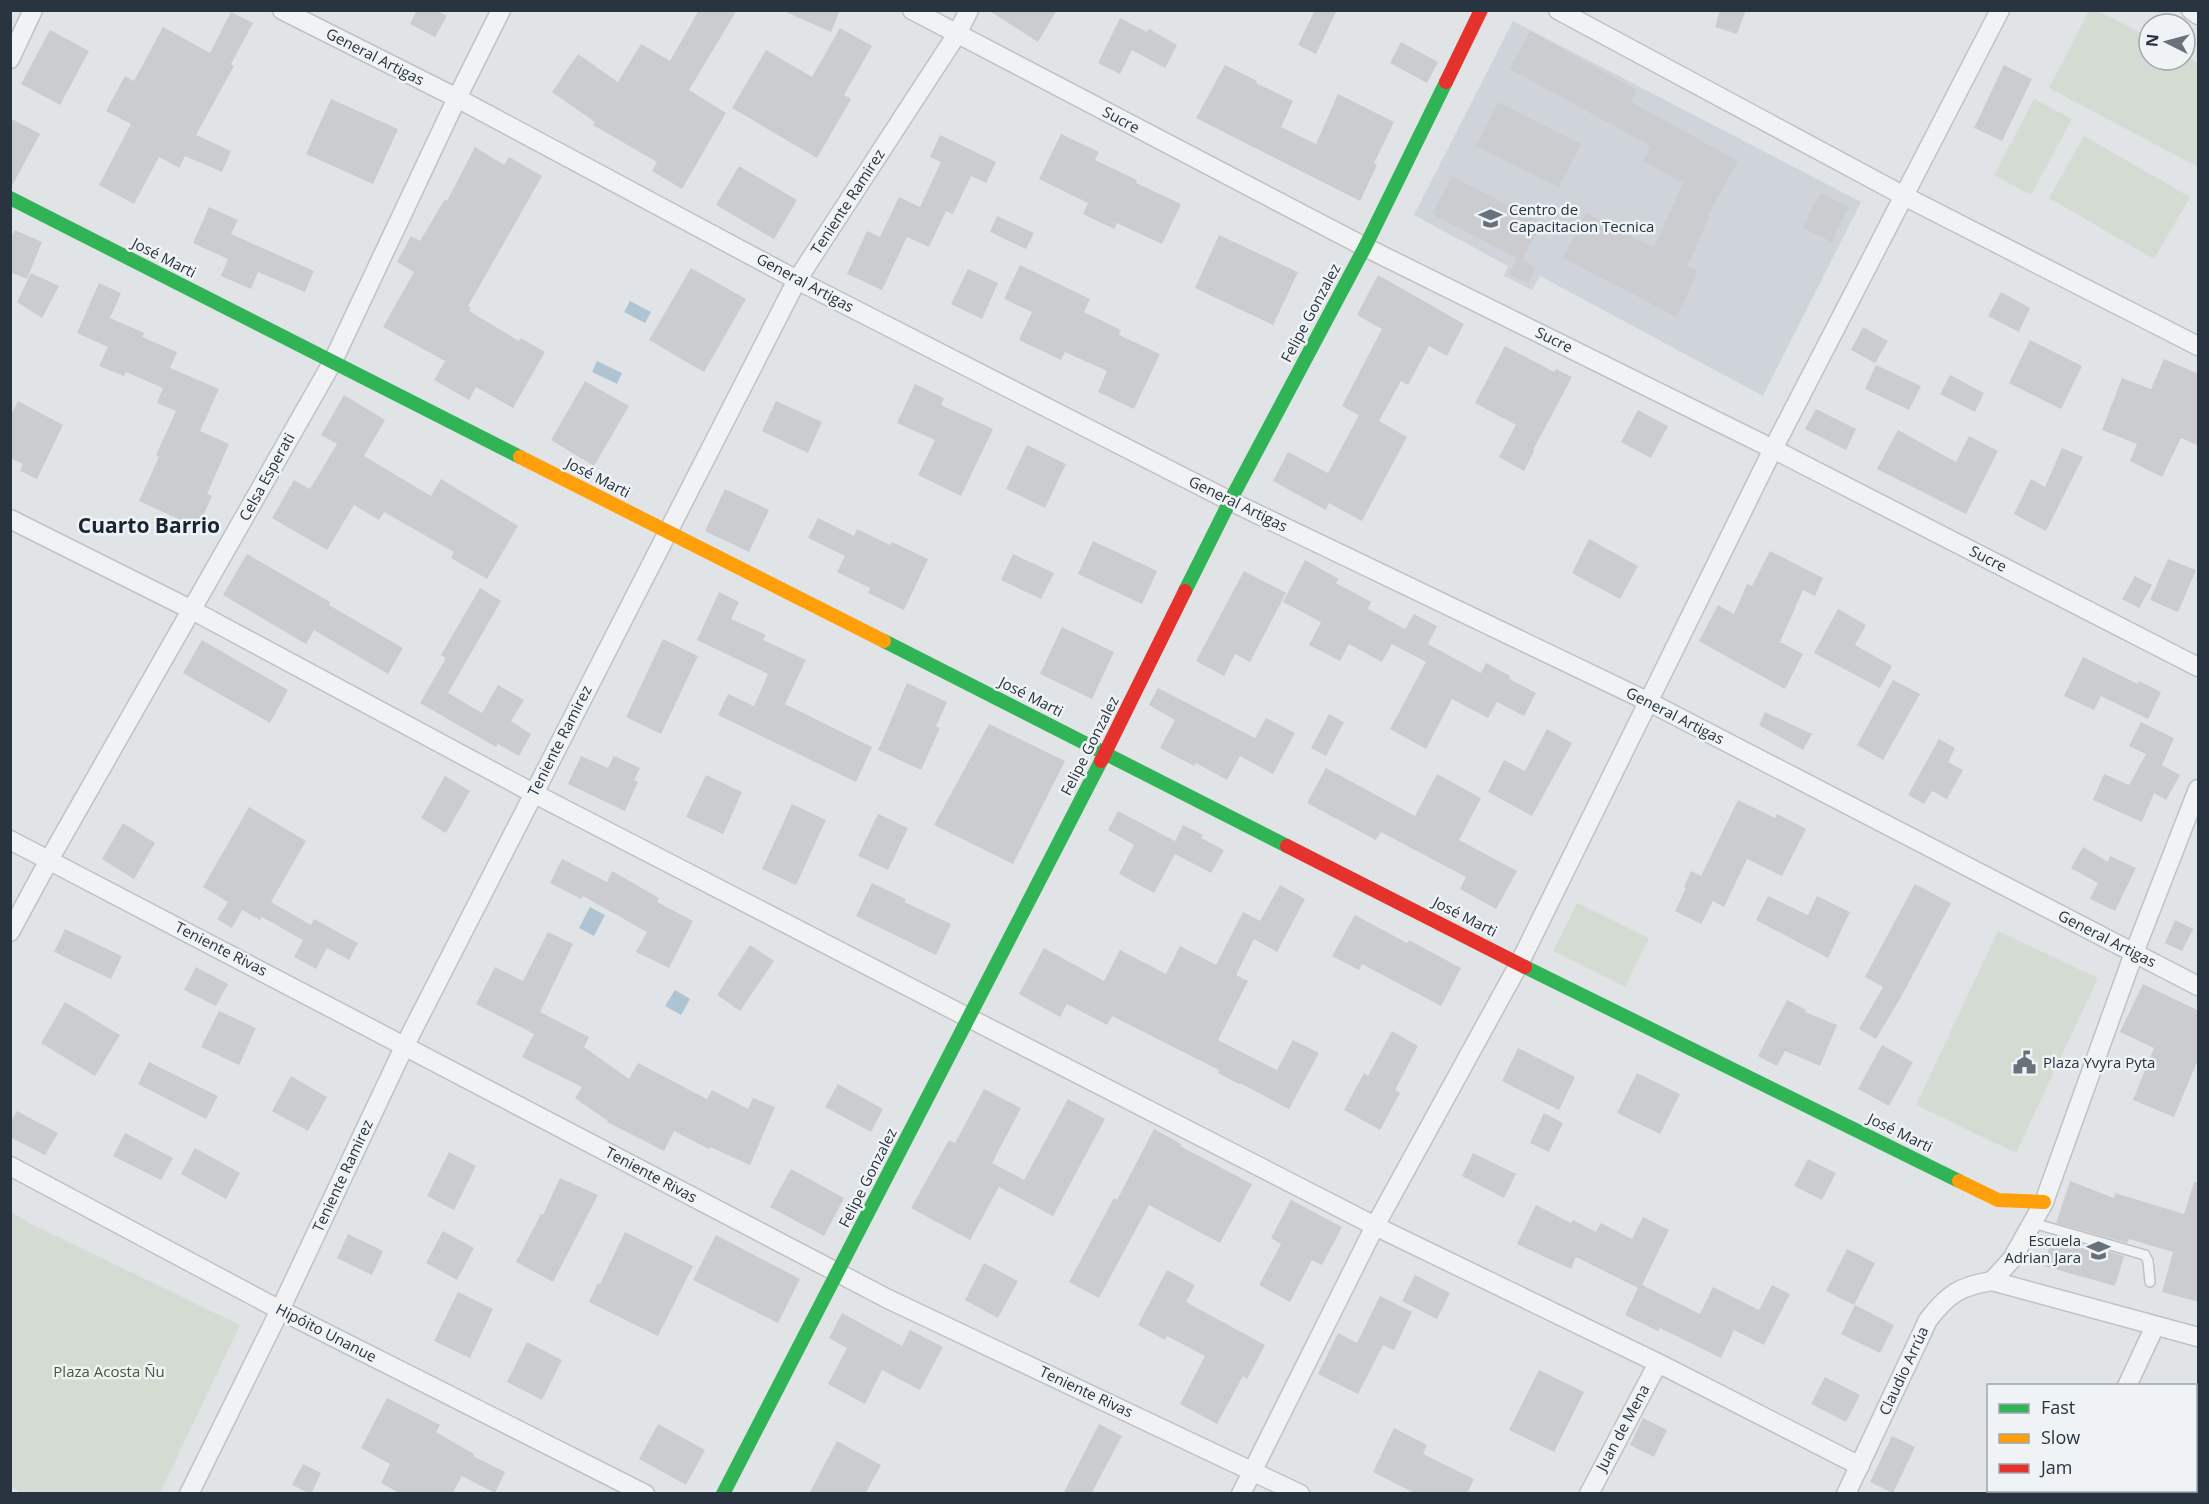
<svg xmlns="http://www.w3.org/2000/svg" width="2209" height="1504" font-family="'Open Sans',sans-serif">
  <rect width="100%" height="100%" fill="#e1e4e7"/>
  <!-- built -->
  <path fill="#cfd4da" d="M1513,21L1861,202L1763,396L1540,276L1532,290L1504,276L1508,266L1414,215Z"/>
  <!-- green -->
  <path fill="#d3dbd2" d="M2089,11H2098L2149,37V60H2185V56L2198,63V167L2049,88Z
    M2034,99L2072,119L2031,195L1994,175Z
    M2084,136L2190,197L2154,259L2049,198Z
    M1577,903L1649,938L1625,987L1553,951Z
    M1998,931L2098,978L2016,1153L1916,1105Z
    M10,1211L29,1223L240,1325L160,1493L24,1494L11,1487Z"/>
  <!-- water -->
  <path fill="#afc4d3" d="M630,301L651,312L645,323L624,312Z
    M597,361L622,373L617,384L592,372Z
    M590,907L605,915L594,936L579,928Z
    M675,990L690,999L681,1015L665,1006Z"/>
  <!-- building -->
  <path fill="#cacccf" d="M417,10H436L447,16L435,37L410,24Z
    M699,10H737L689,90L726,113L682,189L652,171L657,162L593,125L595,122L552,92L578,54L618,82L641,44L670,61Z
    M781,10H840L831,32Z
    M988,10H1057L1038,42Z
    M1315,10H1337L1316,54L1298,45Z
    M1720,10H1746L1737,34L1715,27Z
    M231,12L253,23L231,64L234,66L196,135L231,151L222,172L185,156L179,168L159,157L134,204L99,185L131,124L106,111L125,76L134,81L163,27L210,53Z
    M1120,18L1147,32L1149,29L1177,45L1165,68L1132,50L1120,74L1098,63Z
    M840,28L872,46L844,95L851,99L817,158L732,108L766,50L812,77Z
    M50,30L89,51L60,105L21,84Z
    M1530,31L1637,90L1631,102L1738,161L1708,215H1710L1687,266L1698,271L1677,317L1563,258L1586,213L1654,248L1683,183L1643,161L1651,146L1510,69Z
    M1401,42L1438,62L1427,83L1390,63Z
    M1225,65L1257,81L1256,83L1293,101L1281,127L1316,144L1338,94L1394,122L1374,163L1377,165L1360,201L1196,118Z
    M2004,65L2032,79L2002,141L1974,128Z
    M331,99L398,129L373,184L306,154Z
    M1498,102L1581,144L1559,187L1476,146Z
    M10,118L40,134L13,184L10,183Z
    M1061,134L1099,152L1095,160L1137,180L1136,183L1181,204L1162,244L1117,223L1114,229L1083,214L1088,203L1039,179Z
    M940,135L996,162L986,183L971,176L953,214L946,211L929,247L907,237L882,290L847,274L867,231L880,237L899,197L920,207L941,162L930,157Z
    M475,147L504,165L509,157L542,176L468,306L471,308L469,311L519,341L521,338L545,352L513,408L476,387L469,400L434,380L445,361L383,327L414,272L397,262L411,236L420,241L445,199L447,201Z
    M739,166L797,200L774,239L716,205Z
    M1452,176L1542,223L1522,260L1536,268L1528,283L1509,274L1517,258L1432,214Z
    M1820,193L1848,206L1832,242L1803,228Z
    M209,207L238,220L231,234L314,271L305,292L258,272L251,289L221,276L228,259L193,243Z
    M997,216L1034,233L1026,249L990,232Z
    M15,230L42,242L27,279L10,272V240Z
    M1219,235L1298,272L1273,325L1195,288Z
    M1020,265L1090,299L1084,312L1121,330L1119,335L1160,354L1134,409L1098,392L1107,371L1065,352L1061,360L1019,340L1032,312L1004,299Z
    M691,268L746,299L704,372L649,340Z
    M968,269L998,283L982,319L951,304Z
    M31,273L59,286L42,318L17,302Z
    M1378,275L1464,324L1447,356L1429,346L1408,385L1401,381L1379,421L1407,437L1362,521L1329,503L1326,510L1273,481L1288,452L1328,473L1359,415L1342,406L1382,329L1357,315Z
    M99,283L121,293L110,318L144,333L142,337L177,352L170,368L219,389L200,431L229,444L207,494L212,496L198,528L139,501L159,457L156,455L176,411L157,403L163,388L126,372L124,376L99,366L108,347L77,333Z
    M2001,292L2030,308L2019,332L1988,316Z
    M1863,327L1888,341L1875,363L1851,350Z
    M2030,340L2082,366L2061,409L2009,383Z
    M1505,346L1554,372L1556,369L1572,377L1533,450L1534,451L1524,471L1499,457L1516,425L1475,403Z
    M2164,359L2199,374V446L2181,438L2162,477L2130,461L2137,444L2102,430L2122,378L2151,389Z
    M1876,365L1921,386L1909,410L1865,389Z
    M1950,375L1984,393L1975,412L1940,394Z
    M585,381L629,406L594,466L551,440Z
    M915,384L944,398L941,405L993,429L961,496L918,475L935,440L897,423Z
    M344,395L385,420L364,456L431,496L441,479L518,526L487,579L451,558L454,552L384,512L379,520L354,505L327,550L272,518L294,480L310,489L337,444L321,435Z
    M18,401L63,425L37,479L20,471L23,464L10,458V416Z
    M776,401L822,422L808,453L762,431Z
    M1816,409L1856,429L1846,450L1805,429Z
    M1638,410L1668,426L1651,458L1621,442Z
    M1898,430L1956,462L1969,436L1998,451L1966,514L1877,469Z
    M1027,445L1066,464L1045,508L1006,489Z
    M2062,448L2083,457L2046,531L2014,514L2031,479L2045,487Z
    M725,489L769,510L749,552L705,531Z
    M818,518L854,536L857,529L890,545L892,542L928,559L904,610L868,593L870,588L837,572L845,556L808,538Z
    M1589,539L1638,566L1620,599L1572,573Z
    M1093,541L1157,571L1142,604L1078,574Z
    M1770,551L1823,578L1815,596L1803,590L1780,642L1803,654L1785,689L1699,641L1718,605L1734,614L1747,584L1752,586Z
    M247,554L330,602L329,605L403,648L388,674L314,630L306,644L223,595Z
    M1013,554L1054,573L1041,599L1001,580Z
    M2168,559L2196,570L2178,612L2150,600Z
    M1305,560L1339,579L1336,583L1371,602L1368,609L1405,629L1414,614L1437,626L1428,644L1481,673L1486,663L1510,676L1509,679L1536,693L1524,716L1497,702L1488,718L1452,699L1426,749L1390,729L1426,662L1392,644L1382,662L1349,644L1340,661L1309,645L1321,622L1283,602Z
    M1244,571L1286,593L1250,662L1235,654L1224,676L1196,661Z
    M2135,576L2152,585L2139,608L2122,599Z
    M480,588L501,601L448,693L482,713L498,685L524,700L511,721L531,734L519,756L498,744L496,747L420,703L446,658L441,655Z
    M719,592L739,602L731,619L766,635L763,640L806,660L785,704L872,747L856,782L718,715L728,694L754,706L768,674L697,640Z
    M1838,609L1866,625L1855,645L1892,666L1880,688L1814,653Z
    M1062,627L1114,652L1092,699L1040,674Z
    M663,639L698,656L661,734L626,717Z
    M202,640L288,690L270,723L183,673Z
    M2083,657L2138,684L2139,681L2161,692L2148,719L2101,696L2094,710L2064,696Z
    M1893,680L1920,694L1883,760L1857,745Z
    M907,683L947,702L936,726L940,728L921,770L878,750Z
    M1158,688L1255,738L1266,718L1295,733L1273,774L1240,756L1227,780L1196,763L1194,766L1160,748L1175,720L1149,705Z
    M1765,712L1812,734L1803,750L1759,725Z
    M1329,714L1344,722L1326,756L1311,748Z
    M2141,722L2174,738L2162,765L2180,775L2166,800L2154,793L2142,822L2093,800L2104,774L2129,785L2146,754L2129,746Z
    M989,724L1065,761L1013,864L934,825Z
    M1547,729L1572,743L1532,816L1488,792L1504,760L1525,771Z
    M1939,739L1955,748L1948,762L1963,770L1947,799L1932,791L1924,804L1908,795Z
    M581,756L608,768L614,756L640,768L634,780L638,782L625,811L568,784Z
    M1326,768L1415,816L1437,774L1481,798L1459,840L1517,871L1496,909L1460,889L1466,877L1381,832L1376,840L1307,803Z
    M706,775L742,792L723,834L686,817Z
    M445,776L470,791L446,833L421,818Z
    M1738,800L1775,818L1777,814L1806,829L1782,876L1747,859L1724,907L1713,901L1701,924L1675,911L1686,888L1684,887L1691,871L1701,876Z
    M792,804L826,820L796,885L762,869Z
    M249,807L306,841L271,902L311,925L314,919L358,943L349,960L327,948L316,969L294,957L303,940L262,917L260,920L242,910L232,928L217,919L228,902L203,887Z
    M1118,811L1175,841L1183,825L1203,835L1201,838L1224,850L1211,873L1175,854L1154,893L1119,874L1134,845L1108,830Z
    M878,814L908,828L888,870L858,856Z
    M123,823L155,843L134,879L102,859Z
    M2083,847L2108,862L2110,856L2136,868L2115,911L2090,899L2098,883L2071,868Z
    M562,859L607,882L612,871L659,898L657,902L693,921L669,968L636,952L647,932L583,896L581,899L550,883Z
    M872,883L906,899L904,902L951,924L936,955L856,916Z
    M1915,884L1951,903L1901,997L1876,1039L1859,1029L1883,987L1865,977Z
    M1280,885L1305,899L1277,952L1254,939L1236,975L1248,981L1218,1040L1277,1070L1293,1040L1319,1053L1289,1109L1240,1083L1239,1084L1218,1073L1219,1070L1112,1016L1107,1025L1067,1004L1060,1017L1019,994L1044,948L1104,981L1120,950L1166,974L1180,946L1216,965L1243,912L1260,921Z
    M1768,896L1808,915L1817,896L1850,912L1828,958L1756,920Z
    M1355,915L1407,943L1409,940L1461,968L1441,1006L1362,964L1359,970L1332,956Z
    M2175,920L2193,929L2182,951L2165,943Z
    M65,929L122,956L111,979L54,952Z
    M548,932L573,944L540,1012L589,1037L584,1047L629,1079L638,1063L707,1099L712,1090L748,1109L753,1098L775,1107L750,1165L710,1147L709,1149L674,1131L664,1151L607,1122L608,1121L575,1098L582,1087L522,1057L534,1034L476,1004L495,967L523,981Z
    M750,945L774,961L740,1011L717,995Z
    M196,967L228,984L216,1006L184,990Z
    M2143,984L2199,1011V1057L2174,1117L2133,1100L2154,1048L2120,1032Z
    M1787,1000L1806,1010L1805,1012L1837,1025L1820,1066L1785,1051L1777,1066L1758,1056Z
    M65,1002L120,1035L95,1076L41,1043Z
    M219,1011L256,1028L239,1065L201,1047Z
    M1392,1031L1418,1046L1395,1090L1400,1093L1380,1130L1344,1110L1364,1073L1368,1076Z
    M1882,1045L1913,1062L1889,1106L1858,1089Z
    M1518,1048L1575,1077L1559,1110L1502,1081Z
    M149,1062L218,1096L206,1119L138,1084Z
    M1637,1073L1680,1094L1660,1134L1617,1113Z
    M291,1076L327,1097L308,1131L272,1111Z
    M838,1084L883,1109L871,1132L825,1107Z
    M984,1089L1021,1108L992,1163L1024,1180L1068,1099L1105,1119L1053,1216L999,1187L970,1240L911,1208L949,1140L955,1143Z
    M17,1111L58,1133L45,1155L10,1137V1123Z
    M1544,1113L1563,1123L1549,1152L1530,1143Z
    M1154,1129L1181,1144L1180,1146L1252,1184L1220,1243L1149,1205L1099,1298L1069,1282L1114,1198L1117,1200Z
    M125,1133L173,1158L161,1180L113,1156Z
    M195,1148L240,1173L226,1199L181,1174Z
    M449,1152L476,1166L454,1210L427,1196Z
    M1473,1153L1516,1174L1504,1198L1462,1176Z
    M1808,1159L1836,1173L1822,1200L1794,1186Z
    M791,1169L844,1198L824,1236L770,1207Z
    M560,1178L598,1195L553,1282L516,1262L541,1214L543,1215Z
    M2070,1181L2114,1198L2115,1193L2184,1214L2194,1182L2199,1183V1302L2162,1292L2173,1252L2129,1239L2127,1243L2056,1223Z
    M1291,1200L1342,1227L1322,1265L1312,1260L1290,1302L1259,1285L1281,1244L1271,1238Z
    M1536,1205L1571,1223L1573,1220L1596,1232L1601,1223L1632,1239L1643,1217L1669,1230L1642,1285L1700,1314L1713,1287L1759,1310L1772,1285L1790,1294L1764,1345L1734,1330L1721,1358L1660,1328L1658,1331L1625,1315L1638,1288L1576,1257L1571,1269L1517,1244Z
    M443,1231L474,1248L457,1280L426,1263Z
    M625,1232L693,1266L658,1336L589,1302L598,1283L600,1284Z
    M348,1234L383,1251L372,1275L337,1258Z
    M716,1235L800,1279L778,1323L693,1280Z
    M2052,1236L2124,1256L2115,1286L2044,1266Z
    M1847,1249L1875,1263L1854,1305L1826,1291Z
    M984,1263L1018,1281L998,1318L965,1300Z
    M1167,1270L1195,1285L1186,1302L1265,1345L1247,1379L1243,1376L1217,1424L1180,1404L1205,1356L1167,1336L1165,1340L1138,1325Z
    M1415,1275L1450,1293L1437,1319L1402,1301Z
    M458,1292L493,1309L470,1358L434,1341Z
    M1380,1296L1412,1312L1394,1350L1383,1345L1358,1394L1318,1374L1338,1333L1357,1343Z
    M1855,1305L1894,1325L1880,1353L1841,1334Z
    M842,1313L902,1346L910,1330L943,1347L920,1390L882,1370L865,1404L828,1384L847,1348L829,1338Z
    M527,1342L562,1360L542,1400L507,1382Z
    M1539,1370L1584,1392L1554,1452L1509,1430Z
    M1825,1377L1860,1395L1846,1422L1811,1404Z
    M387,1398L440,1425L436,1432L474,1454L473,1456L505,1472L495,1493L462,1476L452,1494H401L381,1483L390,1464L361,1448Z
    M1643,1418L1667,1430L1654,1457L1630,1445Z
    M658,1424L705,1450L686,1485L639,1459Z
    M1099,1424L1122,1436L1091,1494H1063Z
    M1394,1428L1427,1445L1423,1454L1474,1479L1467,1494H1416L1373,1472Z
    M1892,1436L1915,1447L1893,1493L1870,1482Z
    M837,1441L881,1465L865,1494H809Z
    M303,1464L321,1473L311,1494L292,1485Z"/>
  <g fill="none" stroke-linecap="round" stroke-linejoin="round">
    <defs>
      <path id="lane" d="M2033,1223L2145,1255L2148,1261L2150,1282"/>
      <path id="street" d="M282,10L457,98L797,280L1230,501L1649,702L2198,986
        M912,10L1365,247L1773,449L2198,667
        M1558,10L1904,196L2198,346
        M2191,10L2198,15
        M10,59L33,10
        M10,519L192,610L533,793L969,1018L1375,1226L1658,1363L1860,1466
        M10,840L888,1299L1300,1494
        M10,932L49,860L332,363L457,98L501,10
        M10,1166L280,1310L645,1494
        M1992,1281L2012,1259L2044,1202L2134,953L2198,789
        M2127,1386L2155,1326
        M189,1494L280,1310L405,1045L797,280L957,34L969,10
        M1241,1494L1375,1226L1519,964L1773,449L2000,10
        M1589,1494L1658,1363
        M1846,1494L1928,1320C1948,1294 1960,1286 1992,1281L2198,1337
        M2077,1494L2078,1490"/>
    </defs>
    <!-- lane casing -->
    <use href="#lane" stroke="#bfc2c5" stroke-width="12"/>
    <!-- street casing -->
    <use href="#street" stroke="#bfc2c5" stroke-width="21"/>
    <!-- lane -->
    <use href="#lane" stroke="#f1f2f3" stroke-width="9"/>
    <!-- street -->
    <use href="#street" stroke="#f1f2f3" stroke-width="18"/>
    <!-- fast -->
    <path stroke="#30b455" stroke-width="14" d="M10,198L520,457
      M1185,591L1230,501L1365,247L1446,82
      M884,641L1287,846
      M1525,967L1959,1181
      M723,1494L1101,761"/>
    <!-- slow -->
    <path stroke="#ff9f0a" stroke-width="14" d="M520,457L884,641
      M1959,1181L1998,1200L2044,1202"/>
    <!-- jam -->
    <path stroke="#e5322d" stroke-width="14" d="M1446,82L1481,10
      M1101,761L1185,591
      M1287,846L1525,967"/>
  </g>
  <!-- icons -->
  <defs>
    <symbol id="school-bare" viewBox="-9 -9 18 18"><path d="M0-5L7-2L0 1L-7-2ZM-4 1L0 2.5L4 1V4Q0 6-4 4Z" fill="#69727a" stroke="#eff3f6" stroke-width="2.5" paint-order="stroke"/></symbol>
    <symbol id="civic-bare" viewBox="-9 -9 18 18"><path d="M-.6-6.5H3V-4.5H.6V-3L4-1V1h2V6H-6V1h2V-1L-.6-3ZM-1.2 2.5V6h2.4V2.5Z" fill="#69727a" stroke="#eff3f6" stroke-width="2.5" paint-order="stroke"/></symbol>
  </defs>
  <g fill-rule="evenodd">
    <use href="#school-bare" x="1474" y="202" width="33" height="33"/>
    <use href="#civic-bare" x="2008" y="1046" width="33" height="33"/>
    <use href="#school-bare" x="2082" y="1234" width="33" height="33"/>
  </g>
  <g text-anchor="middle" stroke-width="5" stroke-linejoin="round" paint-order="stroke">
    <!-- street labels -->
    <g font-size="15" fill="#283440" stroke="#eff3f6">
      <text transform="translate(375 57) rotate(27)" y="5">General Artigas</text>
      <text transform="translate(1121 120) rotate(28)" y="5">Sucre</text>
      <text transform="translate(848 202) rotate(-57)" y="5">Teniente Ramirez</text>
      <text transform="translate(164 258) rotate(27)" y="5">José Marti</text>
      <text transform="translate(805 283) rotate(28)" y="5">General Artigas</text>
      <text transform="translate(1311 313) rotate(-62)" y="5">Felipe Gonzalez</text>
      <text transform="translate(1554 340) rotate(26)" y="5">Sucre</text>
      <text transform="translate(267 477) rotate(-61)" y="5">Celsa Esperati</text>
      <text transform="translate(598 478) rotate(27)" y="5">José Marti</text>
      <text transform="translate(1238 504) rotate(26)" y="5">General Artigas</text>
      <text transform="translate(1988 559) rotate(27)" y="5">Sucre</text>
      <text transform="translate(1031 697) rotate(27)" y="5">José Marti</text>
      <text transform="translate(1675 716) rotate(27)" y="5">General Artigas</text>
      <text transform="translate(560 741) rotate(-63)" y="5">Teniente Ramirez</text>
      <text transform="translate(1090 746) rotate(-63)" y="5">Felipe Gonzalez</text>
      <text transform="translate(1465 917) rotate(27)" y="5">José Marti</text>
      <text transform="translate(2107 939) rotate(27)" y="5">General Artigas</text>
      <text transform="translate(221 949) rotate(27)" y="5">Teniente Rivas</text>
      <text transform="translate(1900 1133) rotate(26)" y="5">José Marti</text>
      <text transform="translate(651 1175) rotate(28)" y="5">Teniente Rivas</text>
      <text transform="translate(343 1176) rotate(-65)" y="5">Teniente Ramirez</text>
      <text transform="translate(868 1178) rotate(-63)" y="5">Felipe Gonzalez</text>
      <text transform="translate(326 1333) rotate(27)" y="5">Hipóito Unanue</text>
      <text transform="translate(1904 1371) rotate(-65)" y="5">Claudio Arrúa</text>
      <text transform="translate(1086 1392) rotate(25)" y="5">Teniente Rivas</text>
      <text transform="translate(1623 1428) rotate(-62)" y="5">Juan de Mena</text>
    </g>
    <!-- poi labels -->
    <g font-size="15" fill="#283440" stroke="#eff3f6" text-anchor="start">
      <text x="1509" y="215">Centro de<tspan x="1509" dy="17">Capacitacion Tecnica</tspan></text>
      <text x="2043" y="1068">Plaza Yvyra Pyta</text>
      <text x="2081" y="1246" text-anchor="end">Escuela<tspan x="2081" dy="17">Adrian Jara</tspan></text>
    </g>
    <!-- park labels -->
    <g font-size="15" fill="#425c35" stroke="#eff3f6">
      <text x="109" y="1377">Plaza Acosta Ñu</text>
    </g>
    <!-- district labels -->
    <g font-size="21" font-weight="bold" fill="#1a2531" stroke="#eff3f6">
      <text x="149" y="533">Cuarto Barrio</text>
    </g>
  </g>
  <!-- border -->
  <rect width="2209" height="1504" fill="none" stroke="#283440" stroke-width="24"/>
  <!-- legend -->
  <rect x="1987" y="1384" width="210" height="108" fill="#eff3f6" stroke="#9fa7ad" stroke-width="1.5"/>
  <rect x="1999" y="1404" width="30" height="9" fill="#30b455" stroke="#9fa7ad" stroke-width="1.5"/>
  <text x="2041" y="1414" font-size="18" fill="#283440">Fast</text>
  <rect x="1999" y="1434" width="30" height="9" fill="#ff9f0a" stroke="#9fa7ad" stroke-width="1.5"/>
  <text x="2041" y="1444" font-size="18" fill="#283440">Slow</text>
  <rect x="1999" y="1464" width="30" height="9" fill="#e5322d" stroke="#9fa7ad" stroke-width="1.5"/>
  <text x="2041" y="1474" font-size="18" fill="#283440">Jam</text>
  <!-- north arrow -->
  <g transform="translate(2167 42) rotate(276)"><circle r="28" fill="#eff3f6" stroke="#9fa7ad" stroke-width="1.5"/>
  <path d="M0-4.5L10 22L0 15L-10 22Z" fill="#69727a"/>
  <text y="-9" font-size="16" font-weight="bold" text-anchor="middle" fill="#283440">N</text>
  </g>
</svg>
